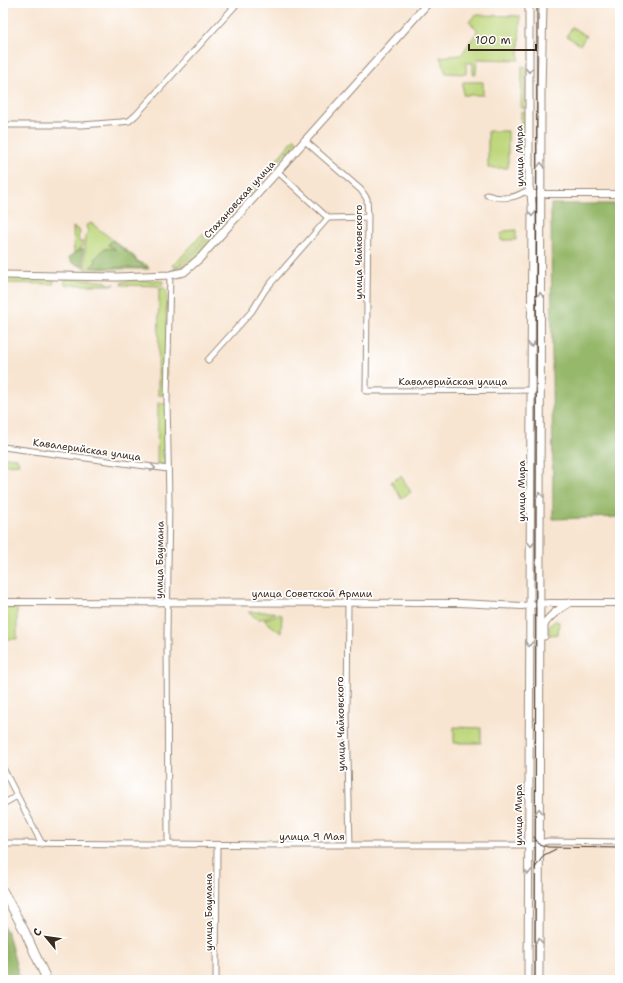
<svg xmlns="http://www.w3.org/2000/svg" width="623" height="983" font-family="'Shantell Sans',sans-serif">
  <rect width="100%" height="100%" fill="#fff"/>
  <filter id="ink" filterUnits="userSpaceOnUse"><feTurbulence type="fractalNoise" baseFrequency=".025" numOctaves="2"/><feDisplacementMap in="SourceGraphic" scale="8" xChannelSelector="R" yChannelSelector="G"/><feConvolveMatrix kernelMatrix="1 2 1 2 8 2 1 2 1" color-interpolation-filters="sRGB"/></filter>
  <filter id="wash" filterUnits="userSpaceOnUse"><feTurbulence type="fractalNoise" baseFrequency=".012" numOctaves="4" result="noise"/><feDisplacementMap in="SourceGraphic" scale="16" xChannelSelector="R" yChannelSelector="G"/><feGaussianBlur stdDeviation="0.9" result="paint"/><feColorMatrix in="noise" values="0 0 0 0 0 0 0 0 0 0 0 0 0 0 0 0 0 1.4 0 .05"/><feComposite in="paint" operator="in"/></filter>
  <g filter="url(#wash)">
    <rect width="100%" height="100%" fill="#f8e5d1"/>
    <!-- green -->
    <path fill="#bed77b" stroke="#7c804c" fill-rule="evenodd" d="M475,15L520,16L519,60L477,59L476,74H473V63H466V74L446,73L440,57L461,55L477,32V29L469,22Z
      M572,27L586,36L580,45L567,36Z
      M522,66L526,67L525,108H521Z
      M463,82H483V95H463Z
      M521,111L526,112V186H521Z
      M488,131H508V168H488Z
      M295,138L298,142L279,161L277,159Z
      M263,174L266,176L263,181L246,200L243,198Z
      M91,223L135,257L137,261L147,265L149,269H87L85,268V236L88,232L86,226ZM113,241L133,257L137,262L143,265L91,266L96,262L95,258L107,248L117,251L108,245L110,242Z
      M73,227L79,230L80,233L78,237L80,243L83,241V246L73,254L74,252Z
      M516,230V240H501V234L505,231Z
      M203,233L205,239L182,263L175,268L172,265L177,262Z
      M212,234L216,237C207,247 188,273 173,270L183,265Z
      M3,277L53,278L54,284L3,283Z
      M65,279L91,280L107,282V284H115V285H65Z
      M131,280L163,281L162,286L121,285L122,282Z
      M164,288L167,291L166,393L164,395H158L159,289Z
      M158,403H164L166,405L165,465L157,464Z
      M3,455L4,457L17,458L19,464L3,465Z
      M401,476L411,492L401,498L391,482Z
      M3,606H16L17,608V639H3Z
      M248,612H272L276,613C261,619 261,623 248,612Z
      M279,614L282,615L281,633L264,620Z
      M555,621L559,622L558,634L549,635V626Z
      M454,727L481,728V743H454Z"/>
    <!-- forest -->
    <path fill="#96b86b" stroke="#687144" d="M551,204H620V517L553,519Z
      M113,241L133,257L137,262L148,268L90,267L96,262L95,258C105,250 100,246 116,250L113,247L108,245L110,242Z
      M83,248V267L71,262L69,257Z
      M3,925L8,934L20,980H3Z"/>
  </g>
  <g filter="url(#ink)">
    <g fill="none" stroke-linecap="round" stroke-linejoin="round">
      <defs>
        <path id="minor" d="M3,125H82L121,122L129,121L136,115L235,6
          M304,140L361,190L367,199L368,217L366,391L540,390
          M278,172L328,218
          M487,195C499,199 513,199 524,192L531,194
          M208,360L252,311L265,290L328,218L368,217
          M3,447L168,469
          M348,603L347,714L350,845
          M3,768L42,844
          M3,804L17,796
          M3,843L293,845H532L548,841L620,842
          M168,844L167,635L169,501L167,400L170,275
          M216,980L217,845"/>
        <path id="tertiary" d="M531,194H620
          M3,602L460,603L522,606L548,603H620"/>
        <path id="secondary" d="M3,275L116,277L170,275L184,272L200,258L428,3
          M544,636C544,633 544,629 544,626C546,618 562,607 569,603
          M528,980L532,205L531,194L529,187V3
          M539,980L541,91L543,3"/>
        <path id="primary" d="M3,891L24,930L47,980"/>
      </defs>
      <!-- minor casing -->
      <use href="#minor" stroke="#9a8878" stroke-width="7"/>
      <!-- tertiary casing -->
      <use href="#tertiary" stroke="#9a8878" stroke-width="8"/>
      <!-- secondary casing -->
      <use href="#secondary" stroke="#9a8878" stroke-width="9"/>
      <!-- primary casing -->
      <use href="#primary" stroke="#9a8878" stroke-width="10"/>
      <!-- minor -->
      <use href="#minor" stroke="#fff" stroke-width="5"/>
      <!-- tertiary -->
      <use href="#tertiary" stroke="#fff" stroke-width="6"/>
      <!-- secondary -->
      <use href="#secondary" stroke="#fff" stroke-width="7"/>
      <!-- primary -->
      <use href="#primary" stroke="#fff" stroke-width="8"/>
      <!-- tram -->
      <path stroke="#3b2a1e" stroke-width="1" d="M534,837L539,844L548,847L620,848
        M535,868L544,855L556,849
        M535,980L537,3"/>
    </g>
    <!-- one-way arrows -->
    <defs><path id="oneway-chevron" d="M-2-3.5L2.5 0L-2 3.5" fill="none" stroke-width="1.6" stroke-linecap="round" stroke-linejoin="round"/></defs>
    <g stroke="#a79f9a">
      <use href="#oneway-chevron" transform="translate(529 70) rotate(91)"/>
      <use href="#oneway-chevron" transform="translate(541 165) rotate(-90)"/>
      <use href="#oneway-chevron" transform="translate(532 214) rotate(91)"/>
      <use href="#oneway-chevron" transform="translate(540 295) rotate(-90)"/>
      <use href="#oneway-chevron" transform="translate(531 344) rotate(90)"/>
      <use href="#oneway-chevron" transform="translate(153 468) rotate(8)"/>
      <use href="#oneway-chevron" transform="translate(540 495) rotate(-90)"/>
      <use href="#oneway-chevron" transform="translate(531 544) rotate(90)"/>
      <use href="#oneway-chevron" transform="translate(529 644) rotate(90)"/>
      <use href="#oneway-chevron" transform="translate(539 811) rotate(-90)"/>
      <use href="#oneway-chevron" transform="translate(528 872) rotate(90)"/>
      <use href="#oneway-chevron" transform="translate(539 941) rotate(-90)"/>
    </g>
  </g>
  <g text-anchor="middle" stroke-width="3.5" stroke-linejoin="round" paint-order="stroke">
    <!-- street labels -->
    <g font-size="10" fill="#3b2a1e" stroke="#fff">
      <text transform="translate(519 156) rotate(-91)" y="4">улица Мира</text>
      <text transform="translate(239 199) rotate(-48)" y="4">Стахановская улица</text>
      <text transform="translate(358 252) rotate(-90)" y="4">улица Чайковского</text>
      <text x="453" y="385">Кавалерийская улица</text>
      <text transform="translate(87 449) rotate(8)" y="4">Кавалерийская улица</text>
      <text transform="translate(521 491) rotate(-90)" y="4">улица Мира</text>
      <text transform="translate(159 560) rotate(-89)" y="4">улица Баумана</text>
      <text x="312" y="597">улица Советской Армии</text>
      <text transform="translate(340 724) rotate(-91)" y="4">улица Чайковского</text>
      <text transform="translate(518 815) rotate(-90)" y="4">улица Мира</text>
      <text x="312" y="840">улица 9 Мая</text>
      <text transform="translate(208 912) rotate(-90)" y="4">улица Баумана</text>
    </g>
  </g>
  <!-- margin -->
  <rect width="623" height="983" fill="none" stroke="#fff" stroke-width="16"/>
  <!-- north arrow -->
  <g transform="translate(46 937) rotate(299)" stroke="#ffffff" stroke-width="3" paint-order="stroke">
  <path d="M0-3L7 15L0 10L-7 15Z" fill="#3b2a1e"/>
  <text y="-6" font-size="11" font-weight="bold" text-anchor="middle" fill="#3b2a1e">С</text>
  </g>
  <!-- scale -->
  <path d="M469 44v6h67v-6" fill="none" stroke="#3b2a1e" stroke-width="2"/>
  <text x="475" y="44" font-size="12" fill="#3b2a1e" stroke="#ffffff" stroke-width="3" paint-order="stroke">100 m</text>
</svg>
